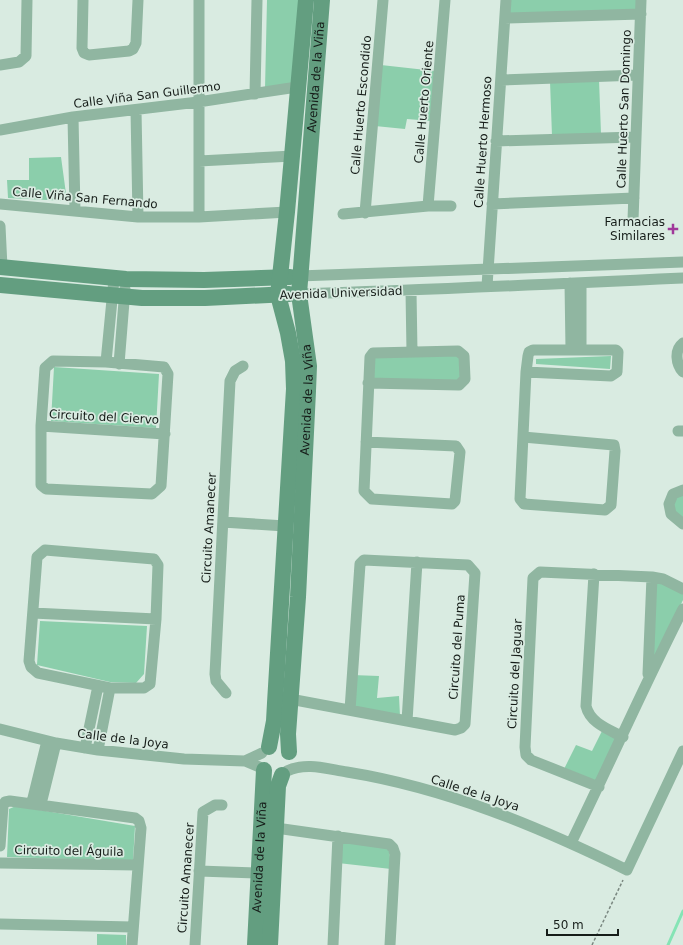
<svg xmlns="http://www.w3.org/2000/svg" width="683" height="945" font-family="'DejaVu Sans',sans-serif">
  <rect width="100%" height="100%" fill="#d9ebe1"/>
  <!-- green -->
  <path fill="#8bceab" d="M267,0H299L292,85L265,89Z
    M509,0H636V12L507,14Z
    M381,65L435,71L431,121L407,119L405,129L375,126Z
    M599,79L601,134L552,136L550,81Z
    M61,157L67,201L8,198L7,180H29V158Z
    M459,354L462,379L457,384L370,381L371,357Z
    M611,356L610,369L536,364V359Z
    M54,367L159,374L156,428L51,421Z
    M683,492V520L675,516L671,502Z
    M654,578L683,593V600L650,670Z
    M40,621L147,626L144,674L136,683L110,682L37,665Z
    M352,675L379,676L377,698L399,696L400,716L353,706Z
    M603,729L620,737L599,786L564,769L576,745L592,751Z
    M16,806L135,826L133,861L7,857L9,809Z
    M339,837L389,847L391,869L338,863Z
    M97,934L126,935V945H97Z"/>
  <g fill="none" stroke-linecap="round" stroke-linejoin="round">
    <!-- stream -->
    <path stroke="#85e4b5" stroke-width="3" d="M668,945L683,911"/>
    <!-- path -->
    <path stroke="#7b8881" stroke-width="1.5" stroke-dasharray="3 2" stroke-linecap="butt" d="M592,945L623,880"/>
    <!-- street -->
    <path stroke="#90b6a1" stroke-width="11" d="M83,0L82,48L84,53L89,55L129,51L133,49L136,43L138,0
      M199,0V217
      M505,18L641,14
      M0,65L19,62L26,56L27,0
      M501,80L638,75
      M255,94L257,0
      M136,110L138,217
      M73,117L75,211
      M0,130L73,117L198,102L297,87
      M496,141L636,137
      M199,161L293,156
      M0,204L138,217H199L287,212
      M492,204L634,198
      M428,206L445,0
      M365,213L383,0
      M343,214L428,206H451
      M633,220L641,0
      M0,226L2,267
      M299,276L683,262
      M570,283L571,349
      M581,283V349
      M487,286L506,0
      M411,291L412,352
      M299,294C427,290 555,284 683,278
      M683,343C674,350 676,364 683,372
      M53,361L106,362L164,367L168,374L161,486L152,494L46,489L41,485V426L45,368Z
      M106,362L114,279
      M119,364L125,289
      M41,426L165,434
      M678,431H683
      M523,437L614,445L615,451L611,505L605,510L524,504L520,499L526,372L528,356L529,352L533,350H616L618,352L617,372L611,376L526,372
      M366,442L456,446L460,452L455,501L452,504L372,499L364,491L370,357L373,353L458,351L464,356L465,379L459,385L368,383
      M683,490L673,494L669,504L671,514L683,524
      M223,522L285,526
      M45,550L154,559L158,565L156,619L150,684L144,688H110L38,673L31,667L29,661L37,557Z
      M594,574L586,706C590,723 608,729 623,737
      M33,613L156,619
      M648,674L652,577
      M226,693L216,681L215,674L230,381L235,371L243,366
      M290,699L455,730L461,728L465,724L475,573L468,565L364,560L360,564L350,710
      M407,721L417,562
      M0,729L56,743L98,750L184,759L245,761L262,768
      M85,748L98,686
      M98,750L110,688
      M245,761L262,753
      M287,771C306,762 327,769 347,772C446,788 537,826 627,870L683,751
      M599,787L531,760L526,755L525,747L533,578L540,572L652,577L663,579L683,589
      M32,802L47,741
      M41,804L56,743
      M276,828L389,844L393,848L395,854L390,945
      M571,843C609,765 644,686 683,609
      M0,846L3,806L5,802L10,801L135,818L139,821L141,828L132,945
      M0,863L137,865
      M199,871L259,873
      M0,924L132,927
      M195,945L203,812L215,805H222
      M333,945L338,836"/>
    <!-- secondary -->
    <g stroke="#639e80" stroke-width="16">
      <path d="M0,267L126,279L204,280L290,277"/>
      <path d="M0,285L142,298H205L289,294"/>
      <path d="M269,747L274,721L275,703L294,389L293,361L288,333L278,295L287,212L306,0"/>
      <path id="s1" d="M289,752L288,734L298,597L308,391L309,366L299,294L322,0"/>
      <path id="s2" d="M255,945L264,770"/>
      <path d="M270,945L278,786L282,775"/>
    </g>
  </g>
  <!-- markers -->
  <path fill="#a0389a" stroke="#d9ebe1" stroke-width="1.5" d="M671 223h4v4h4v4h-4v4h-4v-4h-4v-4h4z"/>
  <g text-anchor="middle" stroke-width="3.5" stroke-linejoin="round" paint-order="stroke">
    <!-- street labels -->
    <g font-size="12" fill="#161d19" stroke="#d9ebe1">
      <text dy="4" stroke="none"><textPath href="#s1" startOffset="677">Avenida de la Viña</textPath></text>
      <text transform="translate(147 95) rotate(-7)" y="4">Calle Viña San Guillermo</text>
      <text transform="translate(424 102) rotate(-85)" y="4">Calle Huerto Oriente</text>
      <text transform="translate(361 105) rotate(-85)" y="4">Calle Huerto Escondido</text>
      <text transform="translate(624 109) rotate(-88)" y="4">Calle Huerto San Domingo</text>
      <text transform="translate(483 142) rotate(-86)" y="4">Calle Huerto Hermoso</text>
      <text transform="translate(85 198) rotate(5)" y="4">Calle Viña San Fernando</text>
      <text transform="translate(341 293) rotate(-2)" y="4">Avenida Universidad</text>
      <text dy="4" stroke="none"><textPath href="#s1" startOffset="353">Avenida de la Viña</textPath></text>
      <text transform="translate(104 417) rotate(3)" y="4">Circuito del Ciervo</text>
      <text transform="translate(209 528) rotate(-87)" y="4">Circuito Amanecer</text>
      <text transform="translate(457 647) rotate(-86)" y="4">Circuito del Puma</text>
      <text transform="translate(515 674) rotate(-87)" y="4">Circuito del Jaguar</text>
      <text transform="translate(123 739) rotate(7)" y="4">Calle de la Joya</text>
      <text transform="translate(475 793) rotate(18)" y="4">Calle de la Joya</text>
      <text transform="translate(69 851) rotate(1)" y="4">Circuito del Águila</text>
      <text dy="4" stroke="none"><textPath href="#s2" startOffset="88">Avenida de la Viña</textPath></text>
      <text transform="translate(186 878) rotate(-86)" y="4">Circuito Amanecer</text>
    </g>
    <!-- poi labels -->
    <g font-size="12" fill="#161d19" stroke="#d9ebe1" text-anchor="end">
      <text x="665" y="226">Farmacias<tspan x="665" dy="14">Similares</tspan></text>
    </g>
  </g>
  <!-- scale -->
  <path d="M547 929v6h71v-6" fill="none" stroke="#161d19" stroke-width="2"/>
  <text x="553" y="929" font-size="12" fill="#161d19" stroke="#d9ebe1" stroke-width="3" paint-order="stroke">50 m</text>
</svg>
